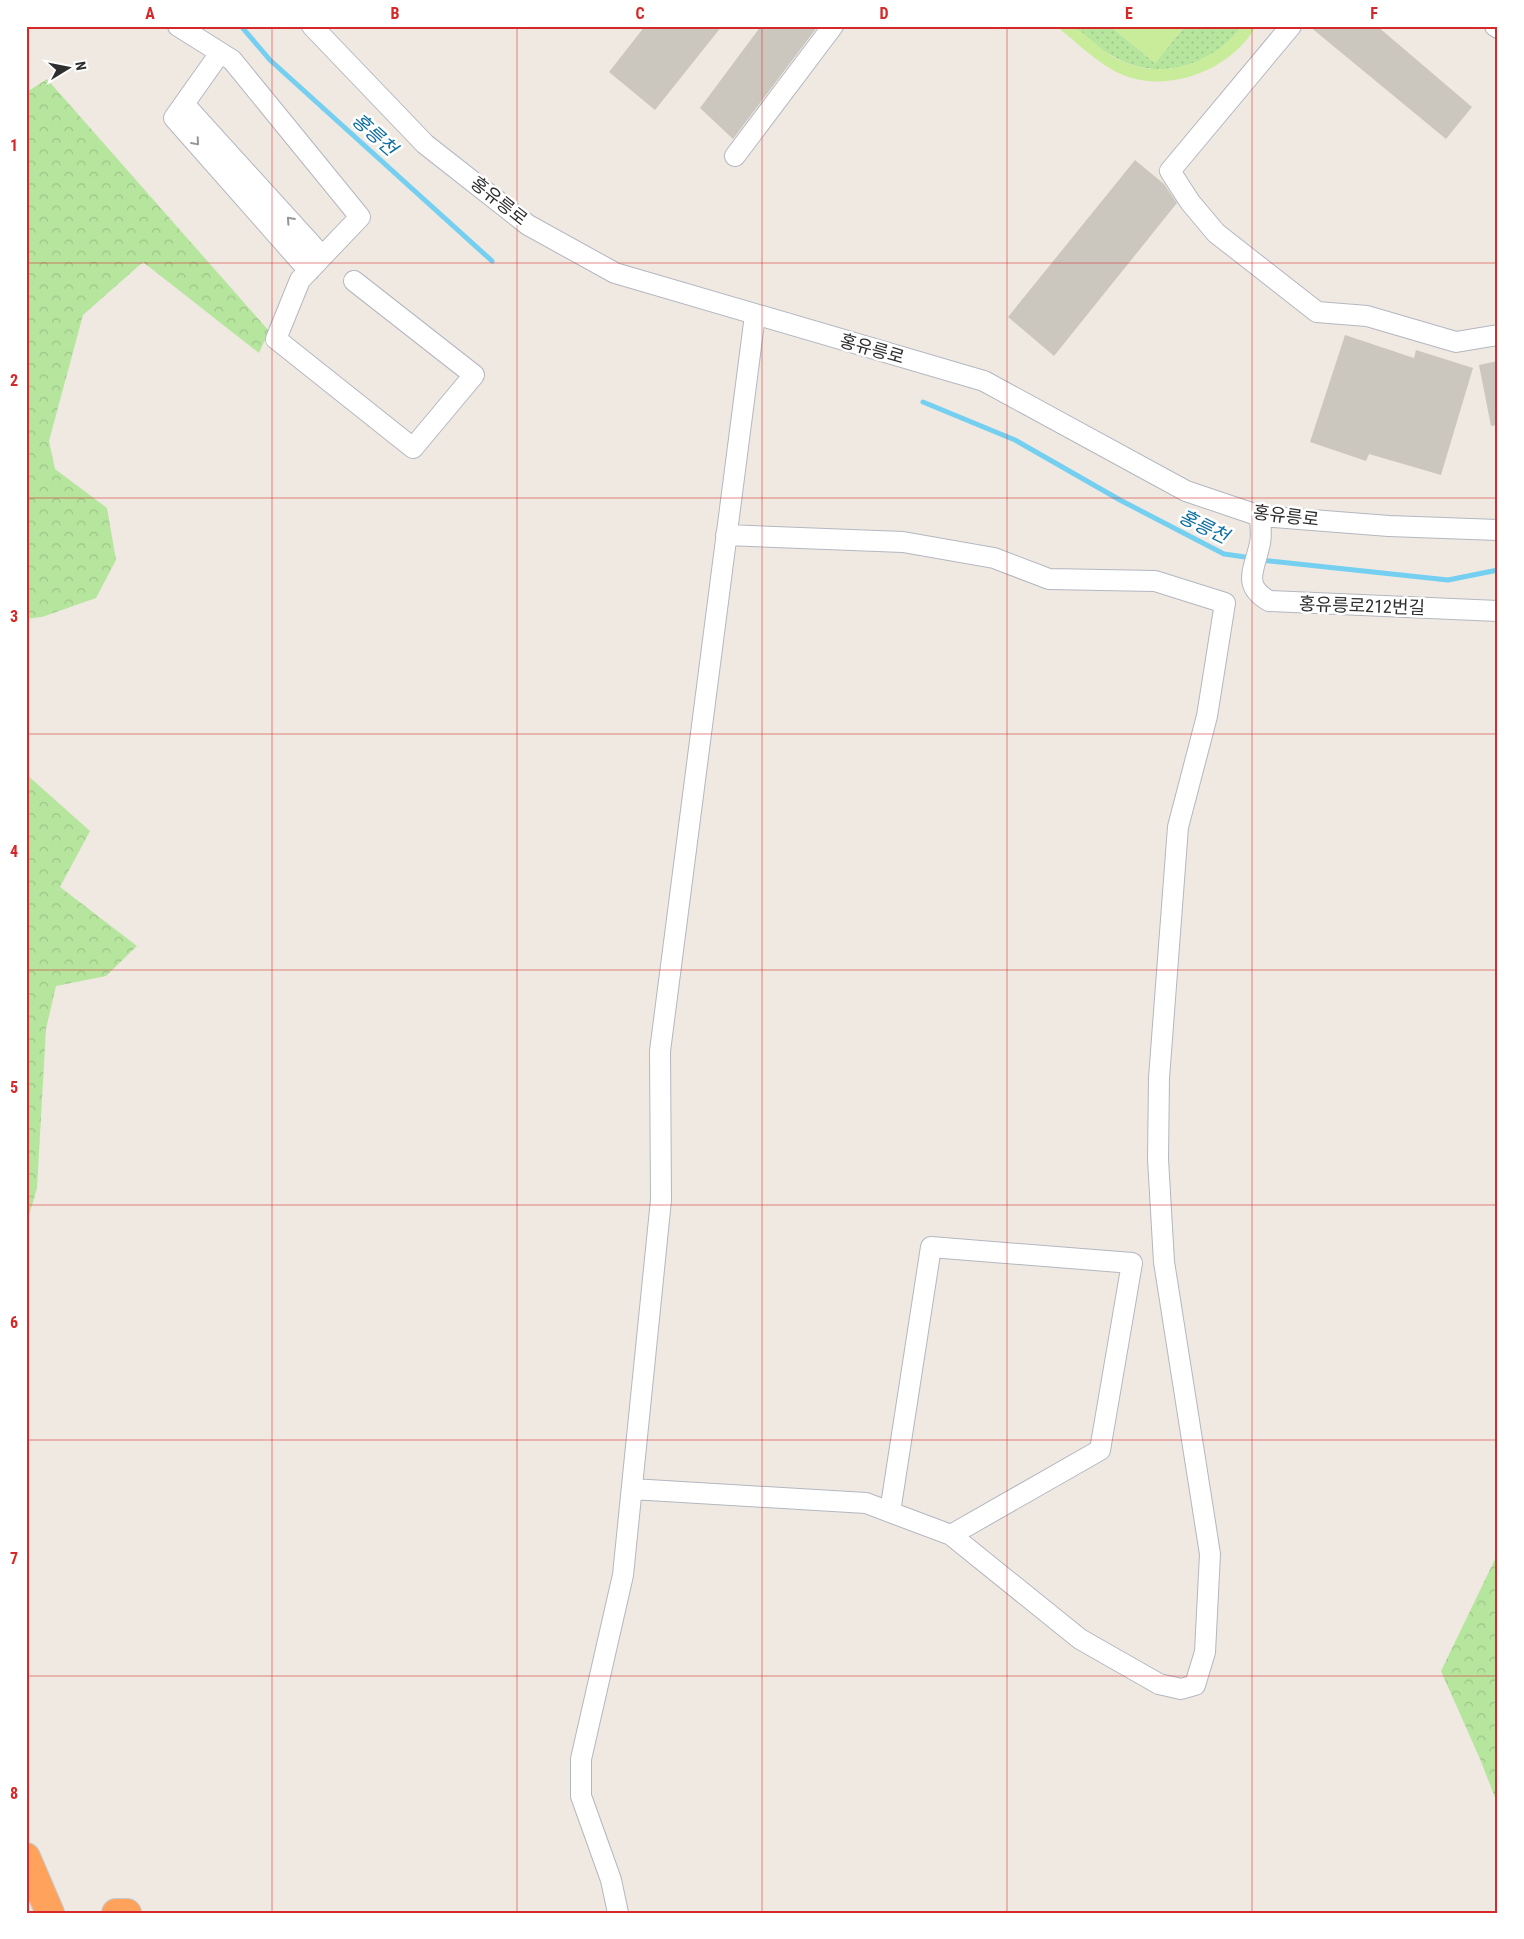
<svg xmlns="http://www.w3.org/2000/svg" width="1524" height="1939" font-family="'Roboto Condensed','Noto Sans KR',sans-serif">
  <defs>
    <pattern id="grass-dots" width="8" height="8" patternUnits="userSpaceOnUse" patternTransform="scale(1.25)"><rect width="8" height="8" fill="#b6e59e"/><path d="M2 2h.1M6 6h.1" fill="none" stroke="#9dc588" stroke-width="1.8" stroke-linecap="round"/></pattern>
    <pattern id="forest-crowns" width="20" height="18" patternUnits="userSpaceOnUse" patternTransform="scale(1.25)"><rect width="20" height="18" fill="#b6e59e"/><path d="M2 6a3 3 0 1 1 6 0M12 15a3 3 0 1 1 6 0" fill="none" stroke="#9dc588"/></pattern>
  </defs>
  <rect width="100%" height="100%" fill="#efe9e1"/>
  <!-- grass -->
  <path fill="url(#grass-dots)" d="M1072,26H1110L1155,63L1185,26H1242C1213,65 1160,82 1116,58C1100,50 1086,37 1072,26Z"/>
  <!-- forest -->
  <path fill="url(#forest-crowns)" d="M47,79L269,331L259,353L143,262L83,315L49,441L55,469L107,508L116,560L96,598L42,617L26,619V88L30,90Z
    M26,774L90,831L60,887L137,946L106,976L56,986L46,1029L37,1188L26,1226Z
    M1498,1553V1805L1480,1759L1441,1671Z"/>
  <!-- pitch -->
  <path fill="#c9ec9a" d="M1056,26C1061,26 1068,25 1072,26C1081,29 1103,52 1115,58C1159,82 1213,65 1242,26H1256C1230,73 1159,98 1111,69C1092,58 1074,40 1056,26Z
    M1110,26H1185L1155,63Z"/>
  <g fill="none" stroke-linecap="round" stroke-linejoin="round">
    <!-- stream -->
    <path stroke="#75cff0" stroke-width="5" d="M241,26L270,60L492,261
      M923,402L1015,440L1120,500L1224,554L1252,558
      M1260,560L1448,580L1498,570"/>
  </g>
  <!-- building -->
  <path fill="#cbc7bf" d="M645,26H722L655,110L609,72Z
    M761,26H818L733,139L700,108Z
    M1309,26H1377L1472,107L1446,139Z
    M1135,160L1164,184L1177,203L1054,356L1008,317Z
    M1345,335L1414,358L1416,350L1473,368L1441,475L1369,454L1366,461L1310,442Z
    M1498,361V425L1491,426L1479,365Z"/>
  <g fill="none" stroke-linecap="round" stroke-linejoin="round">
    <defs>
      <path id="minor" d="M178,26L232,60L360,217L300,280L276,339L413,448L474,375L354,281
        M312,26L425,144L528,225L615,273L984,381L1186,491L1260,516L1389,526L1498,530
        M1291,26L1170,171L1190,202L1216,233L1317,312L1367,316L1456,342L1498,335
        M1495,26L1498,28
        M220,53L174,118L309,271
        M184,104L322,256
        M735,156L833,26
        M1260,516C1260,525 1262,535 1260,543C1255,569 1241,585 1269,601L1498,611
        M632,1489L866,1503L951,1535L1080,1639L1159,1684L1181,1689L1195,1685L1205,1652L1210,1554L1164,1262L1158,1159L1159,1078L1178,827L1207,716L1225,603L1155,581L1049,579L994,558L903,542L726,535
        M890,1512L931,1247L1132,1263L1100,1450L951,1535
        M618,1913L611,1880L581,1796V1759L623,1575L661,1200L660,1051L755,315"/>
      <path id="highway" d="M26,1857L50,1913
        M116,1913H127"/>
    </defs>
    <!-- minor casing -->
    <use href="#minor" stroke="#b4b7c1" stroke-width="22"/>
    <!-- highway casing -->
    <use href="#highway" stroke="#c9c9c9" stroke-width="30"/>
    <!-- minor -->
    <use href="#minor" stroke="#fff" stroke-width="20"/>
    <!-- highway -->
    <use href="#highway" stroke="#ffa35c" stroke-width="28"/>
  </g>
  <!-- one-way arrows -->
  <defs><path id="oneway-chevron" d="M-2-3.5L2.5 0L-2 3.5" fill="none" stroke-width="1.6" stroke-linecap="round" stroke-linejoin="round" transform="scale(1.25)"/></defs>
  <g stroke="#969696">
    <use href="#oneway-chevron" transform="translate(196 142) rotate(49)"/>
    <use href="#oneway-chevron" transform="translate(290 220) rotate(-132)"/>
  </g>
  <!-- grid -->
  <path fill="none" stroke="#d62828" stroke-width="1" stroke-opacity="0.55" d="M272,26V1913M517,26V1913M762,26V1913M1007,26V1913M1252,26V1913M26,263H1498M26,498H1498M26,734H1498M26,970H1498M26,1205H1498M26,1440H1498M26,1676H1498"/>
  <g text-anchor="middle" stroke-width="5" stroke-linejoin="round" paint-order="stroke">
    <!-- street labels -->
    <g font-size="18" fill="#2e2e2e" stroke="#fff">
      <text transform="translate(499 201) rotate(38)" y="6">홍유릉로</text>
      <text transform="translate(872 349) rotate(16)" y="6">홍유릉로</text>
      <text transform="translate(1286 516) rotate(7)" y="6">홍유릉로</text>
      <text transform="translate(1362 606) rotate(2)" y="6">홍유릉로212번길</text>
    </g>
    <!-- water labels -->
    <g font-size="19" font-style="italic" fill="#0d6fa3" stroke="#fff">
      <text transform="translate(375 134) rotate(42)" y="7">홍릉천</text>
      <text transform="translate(1204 526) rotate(26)" y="7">홍릉천</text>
    </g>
  </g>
  <!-- border -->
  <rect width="1524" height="1939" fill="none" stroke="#ffffff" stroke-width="55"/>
  <!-- north arrow -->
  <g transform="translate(68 68) rotate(80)" stroke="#ffffff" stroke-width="4" paint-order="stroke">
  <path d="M0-4L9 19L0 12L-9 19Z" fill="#2e2e2e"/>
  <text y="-8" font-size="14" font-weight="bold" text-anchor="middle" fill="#2e2e2e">N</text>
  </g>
  <rect x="28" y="28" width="1468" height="1884" fill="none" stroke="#d62828" stroke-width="2"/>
  <g font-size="16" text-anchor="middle" font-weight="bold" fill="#d62828">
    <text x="150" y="19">A</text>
    <text x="395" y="19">B</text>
    <text x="640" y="19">C</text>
    <text x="884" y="19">D</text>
    <text x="1129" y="19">E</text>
    <text x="1374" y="19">F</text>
    <text x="14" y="151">1</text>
    <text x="14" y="386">2</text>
    <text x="14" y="622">3</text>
    <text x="14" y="857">4</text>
    <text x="14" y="1093">5</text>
    <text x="14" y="1328">6</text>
    <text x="14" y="1564">7</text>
    <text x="14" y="1799">8</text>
  </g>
</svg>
